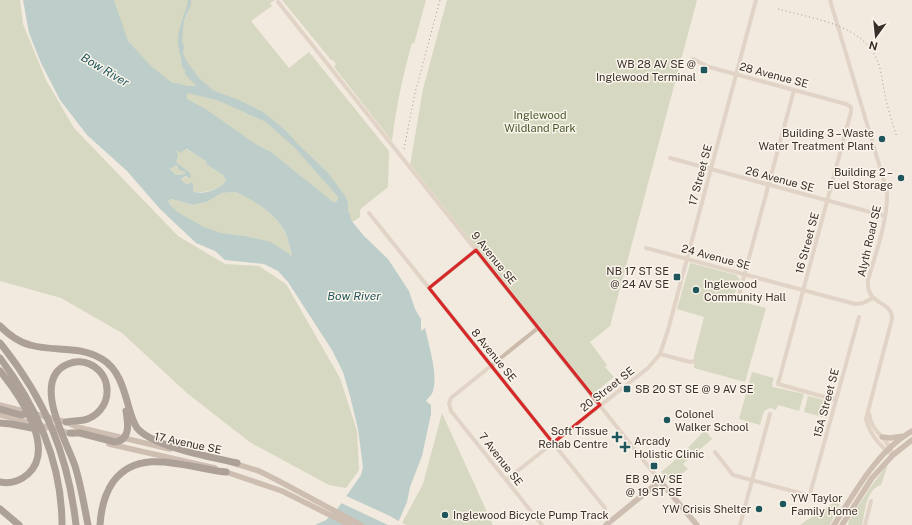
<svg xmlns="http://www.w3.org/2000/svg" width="912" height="525" font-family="'Public Sans',sans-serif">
  <rect width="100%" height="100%" fill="#f3eadf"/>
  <!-- green -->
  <path fill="#b6c39e" d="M0,0H20L23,24L46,80L74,128L178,236L225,264L259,266L286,284L340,378L357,431L359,470L346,488L329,485L251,443L188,394L122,333L61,298L0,281Z
    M101,0H275L270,3L272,6L251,21L289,68L309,52L389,151L388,187L363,207L360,210V217L351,223L142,69Z
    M282,0H426L414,44L412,43C403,75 396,107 392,141L334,67L336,64L333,60H331Z
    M447,0H697L610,326L590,342L607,365L605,367L614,377L593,394L410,164L411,160L423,89Z
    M186,149L204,160L206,161L207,165L223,175L226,180C222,189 201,195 193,191V183L192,182L188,184L184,183L181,179L190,175C187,169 177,168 175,161C175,158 175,153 175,150Z
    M176,165L177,168L185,172V174L176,175L170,169Z
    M236,192C254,201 277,213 285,233C288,240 290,249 292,257C283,249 256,238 244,236C236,234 228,235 220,233C206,229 173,214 168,201L172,199L193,205L207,202L222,193Z
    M691,263L736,275L740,280C739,286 733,293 735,298L742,302L766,308L745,382L694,368V356L704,317L677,309L690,264Z
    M752,372L774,378L772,384L773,387L804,394L799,411L778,405L776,410L770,408L764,411L760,425L739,419Z
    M808,396L828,401L830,403L827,418L804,412Z
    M442,413L493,525H407L402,523L423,484Z
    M705,430L712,439L683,464L688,469L670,483L661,472L680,456Z
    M888,464L881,485C866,489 865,512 862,525H848L849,520L872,485Z
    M834,502L840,504L830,525H800Z"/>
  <!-- water -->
  <path fill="#7daeb1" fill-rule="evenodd" d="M23,0H114L128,41L151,66L171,82L188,86H196L185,74V70L182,67C182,57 177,48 178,38C179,24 186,13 188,0H191V5L184,20L182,41L184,46L183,53L186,60L198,77L213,90L222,94L237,99L263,112L284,129L298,144L328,173L346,197L348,203V212L350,214L351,220L364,236L388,259L409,291L415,309L421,319V331L425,328C429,346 438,374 433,391C432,395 428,398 426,401L431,405V414L422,456L410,487L407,502L397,525H315L326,520L338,508L361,475L363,467L358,429L350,396L343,372L332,350L308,313L288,282L278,271L264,264L225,260L215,251L196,243L160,209L127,171L87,135L60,100L41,63L29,33ZM187,93L217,100L266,122L295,148L338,197V200L336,202H333L271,152L257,145L207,110L187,99ZM187,149L204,160L206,161L207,165L223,175L226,180C222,189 201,196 193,191V183L192,182L188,184L184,183L181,179L186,176L190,178L191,177L190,175V173L176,162L178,155L176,150L181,153L184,150ZM176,165L179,170L185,172V174L176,175L170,169ZM236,192C254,201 275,212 285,232C288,239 290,248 292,256L271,242L245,236L221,233L204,227L179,213L170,205L168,201L172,199L193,205L207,202L222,193Z"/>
  <!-- pier -->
  <path fill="#f3eadf" d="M344,495L390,516L400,522L399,525H388L339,502Z"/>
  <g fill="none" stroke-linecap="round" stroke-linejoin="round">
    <!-- minor -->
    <path stroke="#ccbaaa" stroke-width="4" d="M830,0L887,191C888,221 876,252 868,280C866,307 892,299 892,319L866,419C869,433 880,447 893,455
      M278,2L660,481
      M693,59L709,67L846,104L851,107V112L778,384L836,400
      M670,158L885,216
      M369,213L605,508
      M646,248L855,304L863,303L873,298
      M429,288L476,250
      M739,295L794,90
      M538,328L451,398L449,403L451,411L542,525
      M660,354L690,362L695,361
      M869,413C871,434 888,436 893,455
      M715,452L733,475L807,495L810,494L859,317
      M506,480L648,368L660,354L668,330L756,0
      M740,525L770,414
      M865,525L871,501"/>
    <!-- secondary -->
    <path stroke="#a0897b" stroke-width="5.5" d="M0,405L66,422L77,427L170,449
      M0,415L73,434
      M882,437L890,438L904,436
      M109,444L215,468
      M233,463L259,471L277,480L361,525
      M223,471L282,491L350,525
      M606,525L660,481L697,525
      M834,525C856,491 876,452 912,431
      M842,525L872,478L893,455L912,440"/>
    <!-- motorway -->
    <path stroke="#5a4941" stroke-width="7" d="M0,326C9,335 18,342 30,345C54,352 79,345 102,359C119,369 124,390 129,408C131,415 133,422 137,428C153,447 212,457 237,463
      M0,343C45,399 68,454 76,525
      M0,358C37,407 62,463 62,525
      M0,371C18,393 57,448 28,474C20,481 10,484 0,482
      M0,409L21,415L29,413
      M66,422C72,421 78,421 84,420C97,417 107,405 107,392C108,371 87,356 68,364C30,379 67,442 75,466C81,485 84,505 88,525
      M0,423L11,424L37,429
      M70,433H80L115,442C131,440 128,423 126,411
      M0,509L19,525
      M100,525C101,509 104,495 113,482C140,445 190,469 226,472"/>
    <!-- rail -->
    <path stroke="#392f2a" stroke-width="1" stroke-dasharray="1 3" stroke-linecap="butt" d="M778,9C813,19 866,24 879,65C882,75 883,85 885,95C888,109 892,123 897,137
      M404,149L415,93L440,0"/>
  </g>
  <!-- marked area -->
  <path d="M0 0H912V525H0ZM476,250L600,405L553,443L429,288Z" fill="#f3eadf" fill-opacity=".55" fill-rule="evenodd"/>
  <path fill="none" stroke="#d62828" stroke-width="3" stroke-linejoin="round" d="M476,250L600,405L553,443L429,288Z"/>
  <!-- markers -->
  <g fill="#1e565c" stroke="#faf4eb" stroke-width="1.5">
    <rect x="700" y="66" width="8" height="8" rx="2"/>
    <circle cx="882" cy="139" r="4"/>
    <circle cx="901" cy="178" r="4"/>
    <rect x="673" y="273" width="8" height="8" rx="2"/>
    <circle cx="696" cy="290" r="4"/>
    <rect x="623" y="385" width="8" height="8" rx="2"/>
    <circle cx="667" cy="420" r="4"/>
    <path d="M615 431h4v4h4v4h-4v4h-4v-4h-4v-4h4z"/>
    <path d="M623 441h4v4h4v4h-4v4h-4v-4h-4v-4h4z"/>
    <rect x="650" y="462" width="8" height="8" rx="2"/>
    <circle cx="783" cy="504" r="4"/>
    <circle cx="759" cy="509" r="4"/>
    <circle cx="445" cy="515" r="4"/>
  </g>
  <g text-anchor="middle" stroke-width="3" stroke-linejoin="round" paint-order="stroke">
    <!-- poi labels -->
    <g font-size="11" fill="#392f2a" stroke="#faf4eb" text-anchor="end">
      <text x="696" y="68">WB 28 AV SE @<tspan x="696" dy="13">Inglewood Terminal</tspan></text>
      <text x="874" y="137">Building 3 – Waste<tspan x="874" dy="13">Water Treatment Plant</tspan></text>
      <text x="893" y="176">Building 2 –<tspan x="893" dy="13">Fuel Storage</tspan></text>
      <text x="669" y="275">NB 17 ST SE<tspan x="669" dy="13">@ 24 AV SE</tspan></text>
      <text x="704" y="288" text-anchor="start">Inglewood<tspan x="704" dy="13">Community Hall</tspan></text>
      <text x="635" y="393" text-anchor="start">SB 20 ST SE @ 9 AV SE</text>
      <text x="675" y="418" text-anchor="start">Colonel<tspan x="675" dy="13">Walker School</tspan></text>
      <text x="608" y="435">Soft Tissue<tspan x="608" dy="13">Rehab Centre</tspan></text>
      <text x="634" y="445" text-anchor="start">Arcady<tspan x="634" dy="13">Holistic Clinic</tspan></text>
      <text x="654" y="483" text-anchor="middle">EB 9 AV SE<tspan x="654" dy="13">@ 19 ST SE</tspan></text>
      <text x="791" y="502" text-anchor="start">YW Taylor<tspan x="791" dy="13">Family Home</tspan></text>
      <text x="751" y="513">YW Crisis Shelter</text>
      <text x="453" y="519" text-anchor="start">Inglewood Bicycle Pump Track</text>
    </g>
    <!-- street labels -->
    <g font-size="11" fill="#392f2a" stroke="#faf4eb">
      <text transform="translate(774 75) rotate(15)" y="4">28 Avenue SE</text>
      <text transform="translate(700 175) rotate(-75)" y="4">17 Street SE</text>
      <text transform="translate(780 179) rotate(15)" y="4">26 Avenue SE</text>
      <text transform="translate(869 241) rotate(-77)" y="4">Alyth Road SE</text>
      <text transform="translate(807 243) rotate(-75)" y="4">16 Street SE</text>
      <text transform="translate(716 257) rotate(15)" y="4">24 Avenue SE</text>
      <text transform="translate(494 258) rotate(51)" y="4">9 Avenue SE</text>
      <text transform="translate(494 355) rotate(51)" y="4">8 Avenue SE</text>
      <text transform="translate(607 389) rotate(-38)" y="4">20 Street SE</text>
      <text transform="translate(826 403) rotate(-75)" y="4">15A Street SE</text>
      <text transform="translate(188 443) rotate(12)" y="4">17 Avenue SE</text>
      <text transform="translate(501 459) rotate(52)" y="4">7 Avenue SE</text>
    </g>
    <!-- park labels -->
    <g font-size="11" fill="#47582d" stroke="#faf4eb">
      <text x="540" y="119">Inglewood<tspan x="540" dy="13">Wildland Park</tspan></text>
    </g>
    <!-- water labels -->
    <g font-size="12" font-style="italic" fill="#1e565c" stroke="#faf4eb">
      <text transform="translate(105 70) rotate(31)" y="4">Bow River</text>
      <text x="354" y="300">Bow River</text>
    </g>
  </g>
  <!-- north arrow -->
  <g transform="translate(876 36) rotate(195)" stroke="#faf4eb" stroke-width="3" paint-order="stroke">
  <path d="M0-3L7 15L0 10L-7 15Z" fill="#392f2a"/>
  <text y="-6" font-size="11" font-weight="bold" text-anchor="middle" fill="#392f2a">N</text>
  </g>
</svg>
